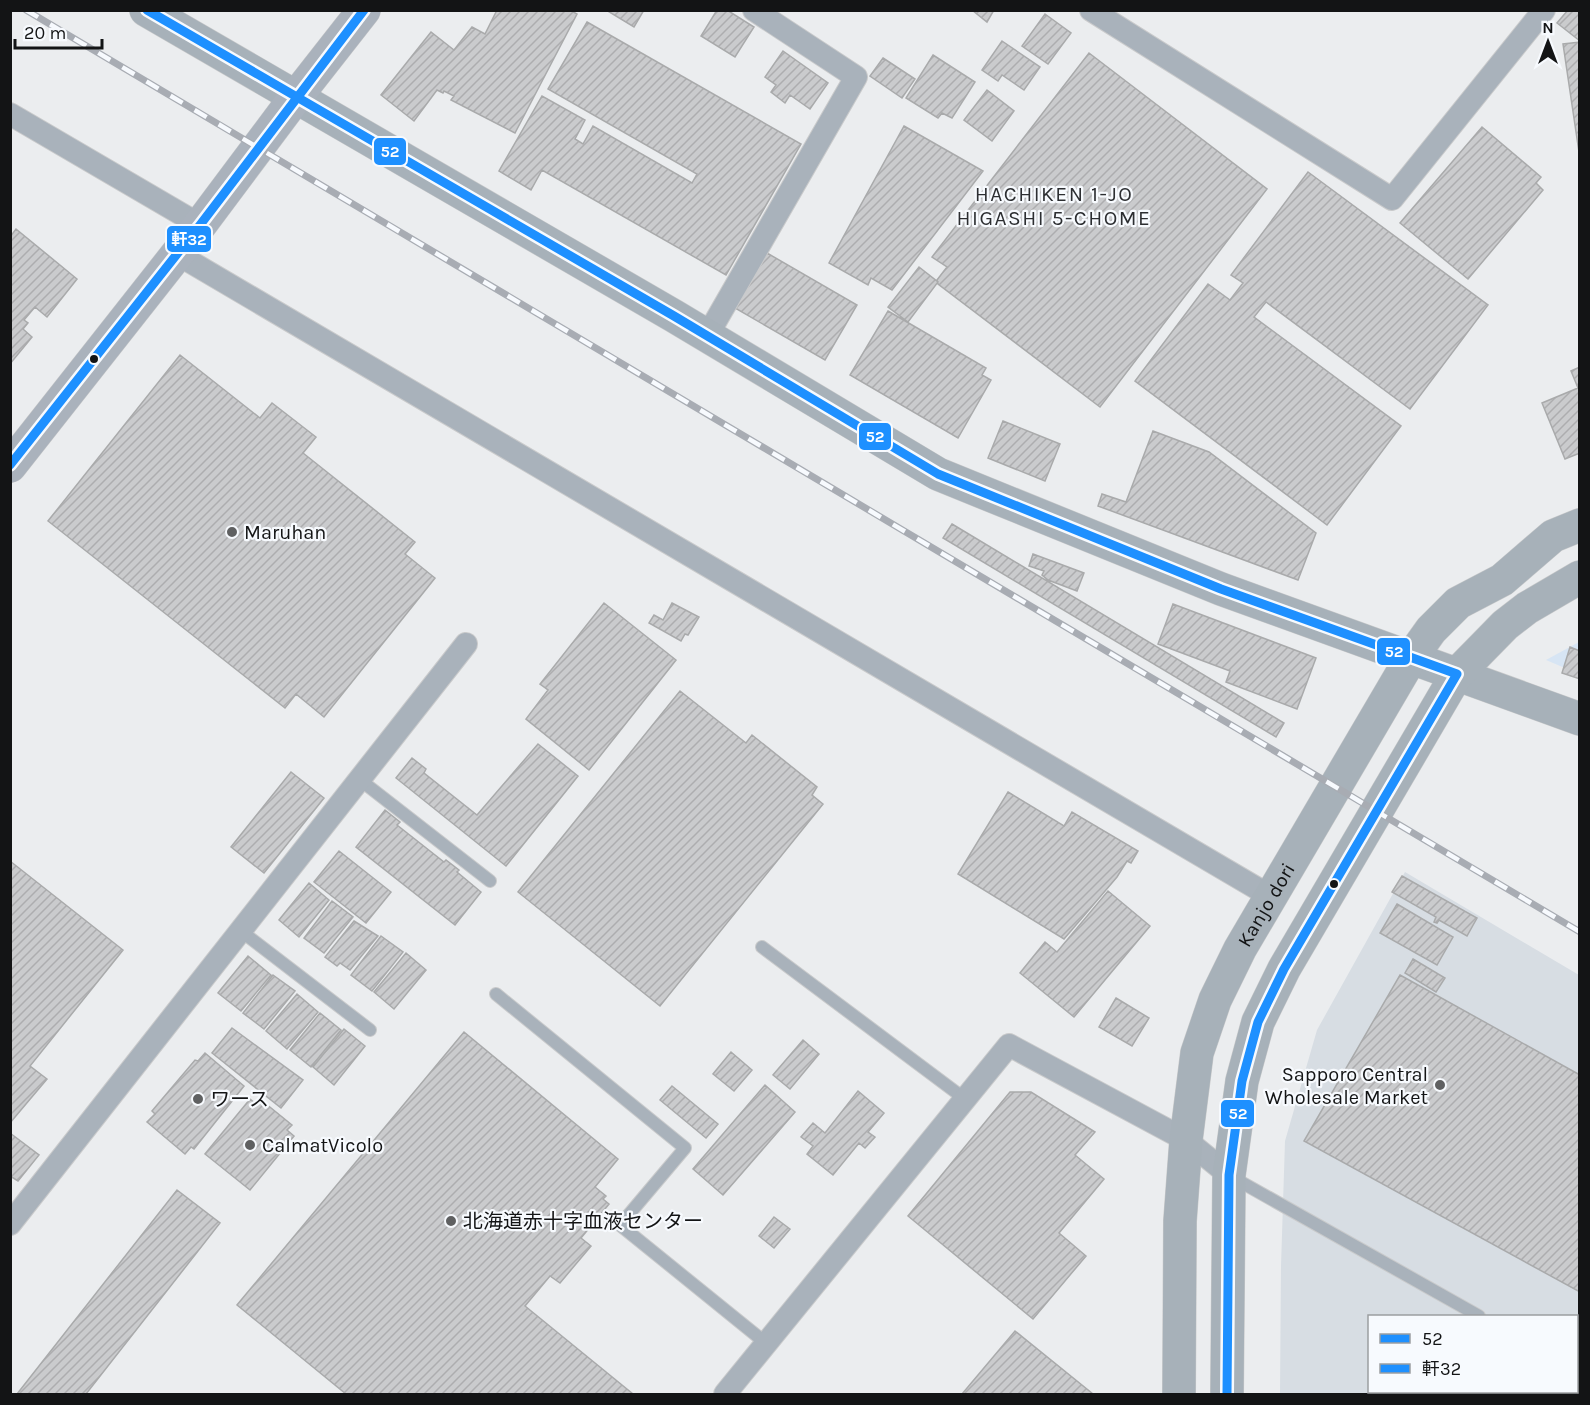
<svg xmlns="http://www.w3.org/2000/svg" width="1590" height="1405" font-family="Karla,'Noto Sans JP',sans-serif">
  <defs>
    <pattern id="building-hatch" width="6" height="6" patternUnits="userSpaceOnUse" patternTransform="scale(1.5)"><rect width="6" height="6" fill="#cacbcd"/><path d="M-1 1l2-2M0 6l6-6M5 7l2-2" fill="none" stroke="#adadaf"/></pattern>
  </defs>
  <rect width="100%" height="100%" fill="#ebedef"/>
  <!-- built -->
  <path fill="#d7dde3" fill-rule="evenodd" d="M1405,872L1579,975V1394H1280L1281,1266L1285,1141L1317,1030ZM1370,1316H1576V1392H1370Z"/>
  <!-- green -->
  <path fill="#d7e5f4" d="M1579,642V674L1546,660Z"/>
  <!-- building -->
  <path fill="url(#building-hatch)" stroke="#a9aaab" stroke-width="1.5" d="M497,10H570L577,14L515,133L451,100L454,96L444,91L443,93L437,90L414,121L381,95L431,32L454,50L472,27L485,34Z
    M606,10H644L634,27Z
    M717,10H727L754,27L735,57L701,36Z
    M972,10H994L987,22Z
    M1568,10H1580V41L1557,23Z
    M1045,14L1071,33L1048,64L1022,46Z
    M587,22L801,144L726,275L542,170L531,190L499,171L542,96L585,120L575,139L583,144L593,126L692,183L697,174L548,89Z
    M1002,41L1040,67L1024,90L1002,75L998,81L982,70Z
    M1580,42V159L1563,44Z
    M783,51L828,83L810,109L790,95L785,103L771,92L776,85L765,77Z
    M1089,53L1267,189L1100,407L938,284L937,280L947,267L932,257Z
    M933,55L975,82L952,118L942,113L938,118L906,98Z
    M883,58L915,79L902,98L870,76Z
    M987,90L1014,111L992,141L964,120Z
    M904,126L983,171L892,290L871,278L868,285L829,263Z
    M1482,127L1541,177L1536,183L1543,190L1468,279L1400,223Z
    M1308,172L1488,305L1410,409L1266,302L1254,317L1401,426L1327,525L1135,381L1208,284L1230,300L1243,283L1231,275Z
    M16,229L77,279L47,317L35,307L24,320L28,323L23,329L32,337L10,364V237Z
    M767,253L857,305L825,360L735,308Z
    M919,267L938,282L908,322L888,307Z
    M888,311L986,368L982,375L991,380L958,438L850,375Z
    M180,355L260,418L272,403L316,437L303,453L415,542L405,554L435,578L324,717L296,694L285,708L48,521Z
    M1580,367V453L1565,459L1542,403L1578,388L1571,371Z
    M1003,421L1060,444L1045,481L988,458Z
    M1153,431L1209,452L1316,533L1298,580L1098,506L1102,494L1126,502Z
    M952,524L1284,723L1276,737L943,538Z
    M1033,554L1084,573L1077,591L1048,580L1042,575L1044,571L1029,566Z
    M604,603L676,660L589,770L526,719L548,690L540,684Z
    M672,603L699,617L688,635L685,634L681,641L649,623L654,615L663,620Z
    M1173,604L1316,658L1297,709L1226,682L1230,671L1158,644Z
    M1570,647L1580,651V679L1562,673Z
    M680,691L746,743L752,735L817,787L812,795L823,804L660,1006L518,892Z
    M538,744L578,776L506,866L396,778L412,758L426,769L424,773L477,815Z
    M291,772L324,798L264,873L231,847Z
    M1008,792L1064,826L1072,812L1138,851L1131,863L1127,861L1117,877L1064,939L958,874Z
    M385,810L400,822L397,825L444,862L446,860L459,870L457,872L481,892L455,925L356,847Z
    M339,851L391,892L366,923L314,882Z
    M10,861L123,950L30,1066L47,1079L10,1123Z
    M1402,876L1477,918L1467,936L1439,920L1437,923L1434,922L1436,917L1392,892Z
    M309,883L329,900L299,937L279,920Z
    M1108,891L1150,926L1074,1017L1020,973L1045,942L1057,952Z
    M332,901L353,917L324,953L304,938Z
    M1397,904L1453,937L1437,965L1380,933Z
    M354,921L378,936L350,970L340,963L337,966L325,957Z
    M381,936L403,952L372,991L351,975Z
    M406,953L426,970L394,1009L374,992Z
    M248,956L271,975L241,1011L218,993Z
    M1413,959L1445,978L1436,992L1405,973Z
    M273,975L295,991L264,1029L243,1013Z
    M1400,975L1580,1075V1292L1304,1141Z
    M297,994L318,1012L287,1049L266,1031Z
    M1116,998L1149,1018L1132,1046L1099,1027Z
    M320,1013L341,1030L311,1067L290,1050Z
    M232,1028L303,1080L281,1108L212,1053Z
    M344,1029L365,1046L334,1085L313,1067Z
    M464,1032L618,1159L595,1187L606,1196L603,1199L609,1204L581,1238L591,1246L560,1283L550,1276L525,1306L633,1394H346L237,1305Z
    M803,1040L819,1054L790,1089L773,1075Z
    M731,1052L752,1070L734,1091L713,1074Z
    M205,1053L244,1086L194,1149L191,1147L185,1154L147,1122L155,1114L152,1111L195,1060L198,1061Z
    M765,1085L795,1112L723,1195L693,1169Z
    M672,1086L718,1124L706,1138L660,1100Z
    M858,1091L884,1113L868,1132L875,1137L865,1148L859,1143L833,1175L807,1154L813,1146L801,1137L813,1123L825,1133Z
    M1010,1092H1031L1095,1132L1075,1155L1104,1179L1059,1233L1086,1256L1033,1319L908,1216Z
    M250,1099L256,1104L260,1099L292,1125L287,1130L294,1136L250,1190L205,1154Z
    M10,1133L39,1155L18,1181L10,1176Z
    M177,1190L220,1223L86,1394H17Z
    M774,1217L790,1229L774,1248L759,1236Z
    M1015,1331L1093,1394H962Z"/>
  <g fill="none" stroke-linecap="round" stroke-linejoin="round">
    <defs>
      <path id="lane" d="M359,779L490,881
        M241,931L370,1030
        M762,947L965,1099
        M496,994L685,1148L620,1225L767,1344
        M1232,1177L1479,1316
        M1576,1371L1580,1373"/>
      <path id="street" d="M1091,10L1392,199L1544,10
        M10,114L200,225
        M177,254L1270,896
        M707,336L856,77L754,10
        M10,1224L466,644
        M725,1394L1009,1045L1186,1140L1229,1175"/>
      <g id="secondary">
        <path d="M146,10L674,316L938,474L1221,589L1580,719"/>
        <path id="s1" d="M1179,1394L1180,1221L1186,1140L1197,1053L1215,1000L1240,949L1411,658L1431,630L1458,603L1502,580L1553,536L1580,525"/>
        <path d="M1227,1394L1229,1175L1242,1081L1258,1022L1284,969L1457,674L1505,625L1527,608L1580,577"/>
      </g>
      <path id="primary" d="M10,466L200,225L295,98L364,10"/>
    </defs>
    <!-- lane casing -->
    <use href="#lane" stroke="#c9cacb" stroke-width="14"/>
    <!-- street casing -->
    <use href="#street" stroke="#c9cacb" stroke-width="24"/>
    <!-- secondary casing -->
    <use href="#secondary" stroke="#c9cacb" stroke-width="34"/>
    <!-- primary casing -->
    <use href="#primary" stroke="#c9cacb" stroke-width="34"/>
    <!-- lane -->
    <use href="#lane" stroke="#a9b2bb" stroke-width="12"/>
    <!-- street -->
    <use href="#street" stroke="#a9b2bb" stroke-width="22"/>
    <!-- secondary -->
    <use href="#secondary" stroke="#a7b1b9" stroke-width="33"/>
    <!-- primary -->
    <use href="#primary" stroke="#aab2bc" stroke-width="33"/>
    <defs>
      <path id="rail" d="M26,10L1580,932"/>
    </defs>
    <!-- rail casing -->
    <use href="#rail" stroke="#a8acb3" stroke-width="7"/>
    <!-- rail -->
    <use href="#rail" stroke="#f7fafe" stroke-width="4.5" stroke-dasharray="14" stroke-linecap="butt"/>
    <defs>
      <path id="bus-1" d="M147,10L674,316L938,474L1221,589L1457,674L1284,969L1258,1022L1242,1081L1229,1175L1227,1394"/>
      <path id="bus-2" d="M10,465L200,225L364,10"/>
    </defs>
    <!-- bus-1 casing -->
    <use href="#bus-1" stroke="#f7fafe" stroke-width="14"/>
    <!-- bus-2 casing -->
    <use href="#bus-2" stroke="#f7fafe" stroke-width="14"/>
    <!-- bus-1 -->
    <use href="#bus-1" stroke="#1e90ff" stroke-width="9"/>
    <!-- bus-2 -->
    <use href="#bus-2" stroke="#1e90ff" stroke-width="9"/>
  </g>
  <!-- markers -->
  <g fill="#131415" stroke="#f7fafe" stroke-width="2">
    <circle cx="94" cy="359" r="5"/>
    <circle cx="1334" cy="884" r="5"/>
  </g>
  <g fill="#5f6061" stroke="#f7fafe" stroke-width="2">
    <circle cx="232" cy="532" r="6"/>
    <circle cx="1440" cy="1085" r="6"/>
    <circle cx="198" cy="1099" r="6"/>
    <circle cx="250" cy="1145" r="6"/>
    <circle cx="451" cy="1221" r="6"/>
  </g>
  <g text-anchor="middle" stroke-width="4.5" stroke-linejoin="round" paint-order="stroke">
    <!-- poi labels -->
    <g font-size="20" fill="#131415" stroke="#f7fafe" text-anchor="start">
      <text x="244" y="539">Maruhan</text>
      <text x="1428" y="1081" text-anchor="end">Sapporo Central<tspan x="1428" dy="23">Wholesale Market</tspan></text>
      <text x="210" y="1106">ワース</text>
      <text x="262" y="1152">CalmatVicolo</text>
      <text x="463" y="1228">北海道赤十字血液センター</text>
    </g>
    <!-- street labels -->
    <g font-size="20" fill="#131415" stroke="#f7fafe">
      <text dy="7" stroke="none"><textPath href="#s1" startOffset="506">Kanjo dori</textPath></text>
    </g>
    <!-- neighbourhood labels -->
    <g font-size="21" letter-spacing="1.5" fill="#2c2e31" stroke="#f7fafe">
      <text x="1054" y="201">HACHIKEN 1-JO<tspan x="1054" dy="24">HIGASHI 5-CHOME</tspan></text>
    </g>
  </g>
  <g stroke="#f7fafe" stroke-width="2">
    <rect x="373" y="137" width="34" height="29" rx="6" fill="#1e90ff"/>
    <rect x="166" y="225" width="46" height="28" rx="6" fill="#1e90ff"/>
    <rect x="858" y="422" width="34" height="29" rx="6" fill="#1e90ff"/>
    <rect x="1376" y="637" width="35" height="29" rx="6" fill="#1e90ff"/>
    <rect x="1220" y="1099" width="35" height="29" rx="6" fill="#1e90ff"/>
  </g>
  <g font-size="16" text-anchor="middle" font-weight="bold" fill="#fff">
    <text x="390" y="157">52</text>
    <text x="189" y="245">軒32</text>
    <text x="875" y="442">52</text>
    <text x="1394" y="657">52</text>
    <text x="1238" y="1119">52</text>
  </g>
  <!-- border -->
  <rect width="1590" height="1405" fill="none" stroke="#131415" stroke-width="24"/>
  <!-- legend -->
  <rect x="1368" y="1315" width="210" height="78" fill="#f7fafe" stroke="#9c9ea1" stroke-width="1.5"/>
  <rect x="1380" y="1334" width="30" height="9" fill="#1e90ff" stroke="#9c9ea1" stroke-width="1.5"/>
  <text x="1422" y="1345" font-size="18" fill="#131415">52</text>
  <rect x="1380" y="1364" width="30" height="9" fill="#1e90ff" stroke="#9c9ea1" stroke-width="1.5"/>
  <text x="1422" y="1375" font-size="18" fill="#131415">軒32</text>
  <!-- north arrow -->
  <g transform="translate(1548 42)" stroke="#f7fafe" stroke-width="4.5" paint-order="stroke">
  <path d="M0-4.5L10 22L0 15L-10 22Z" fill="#131415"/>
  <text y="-9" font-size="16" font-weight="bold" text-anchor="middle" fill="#131415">N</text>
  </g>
  <!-- scale -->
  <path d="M15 39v9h87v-9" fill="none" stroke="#131415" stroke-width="3"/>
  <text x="24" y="39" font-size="18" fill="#131415" stroke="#f7fafe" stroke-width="4.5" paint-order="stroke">20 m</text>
</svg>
